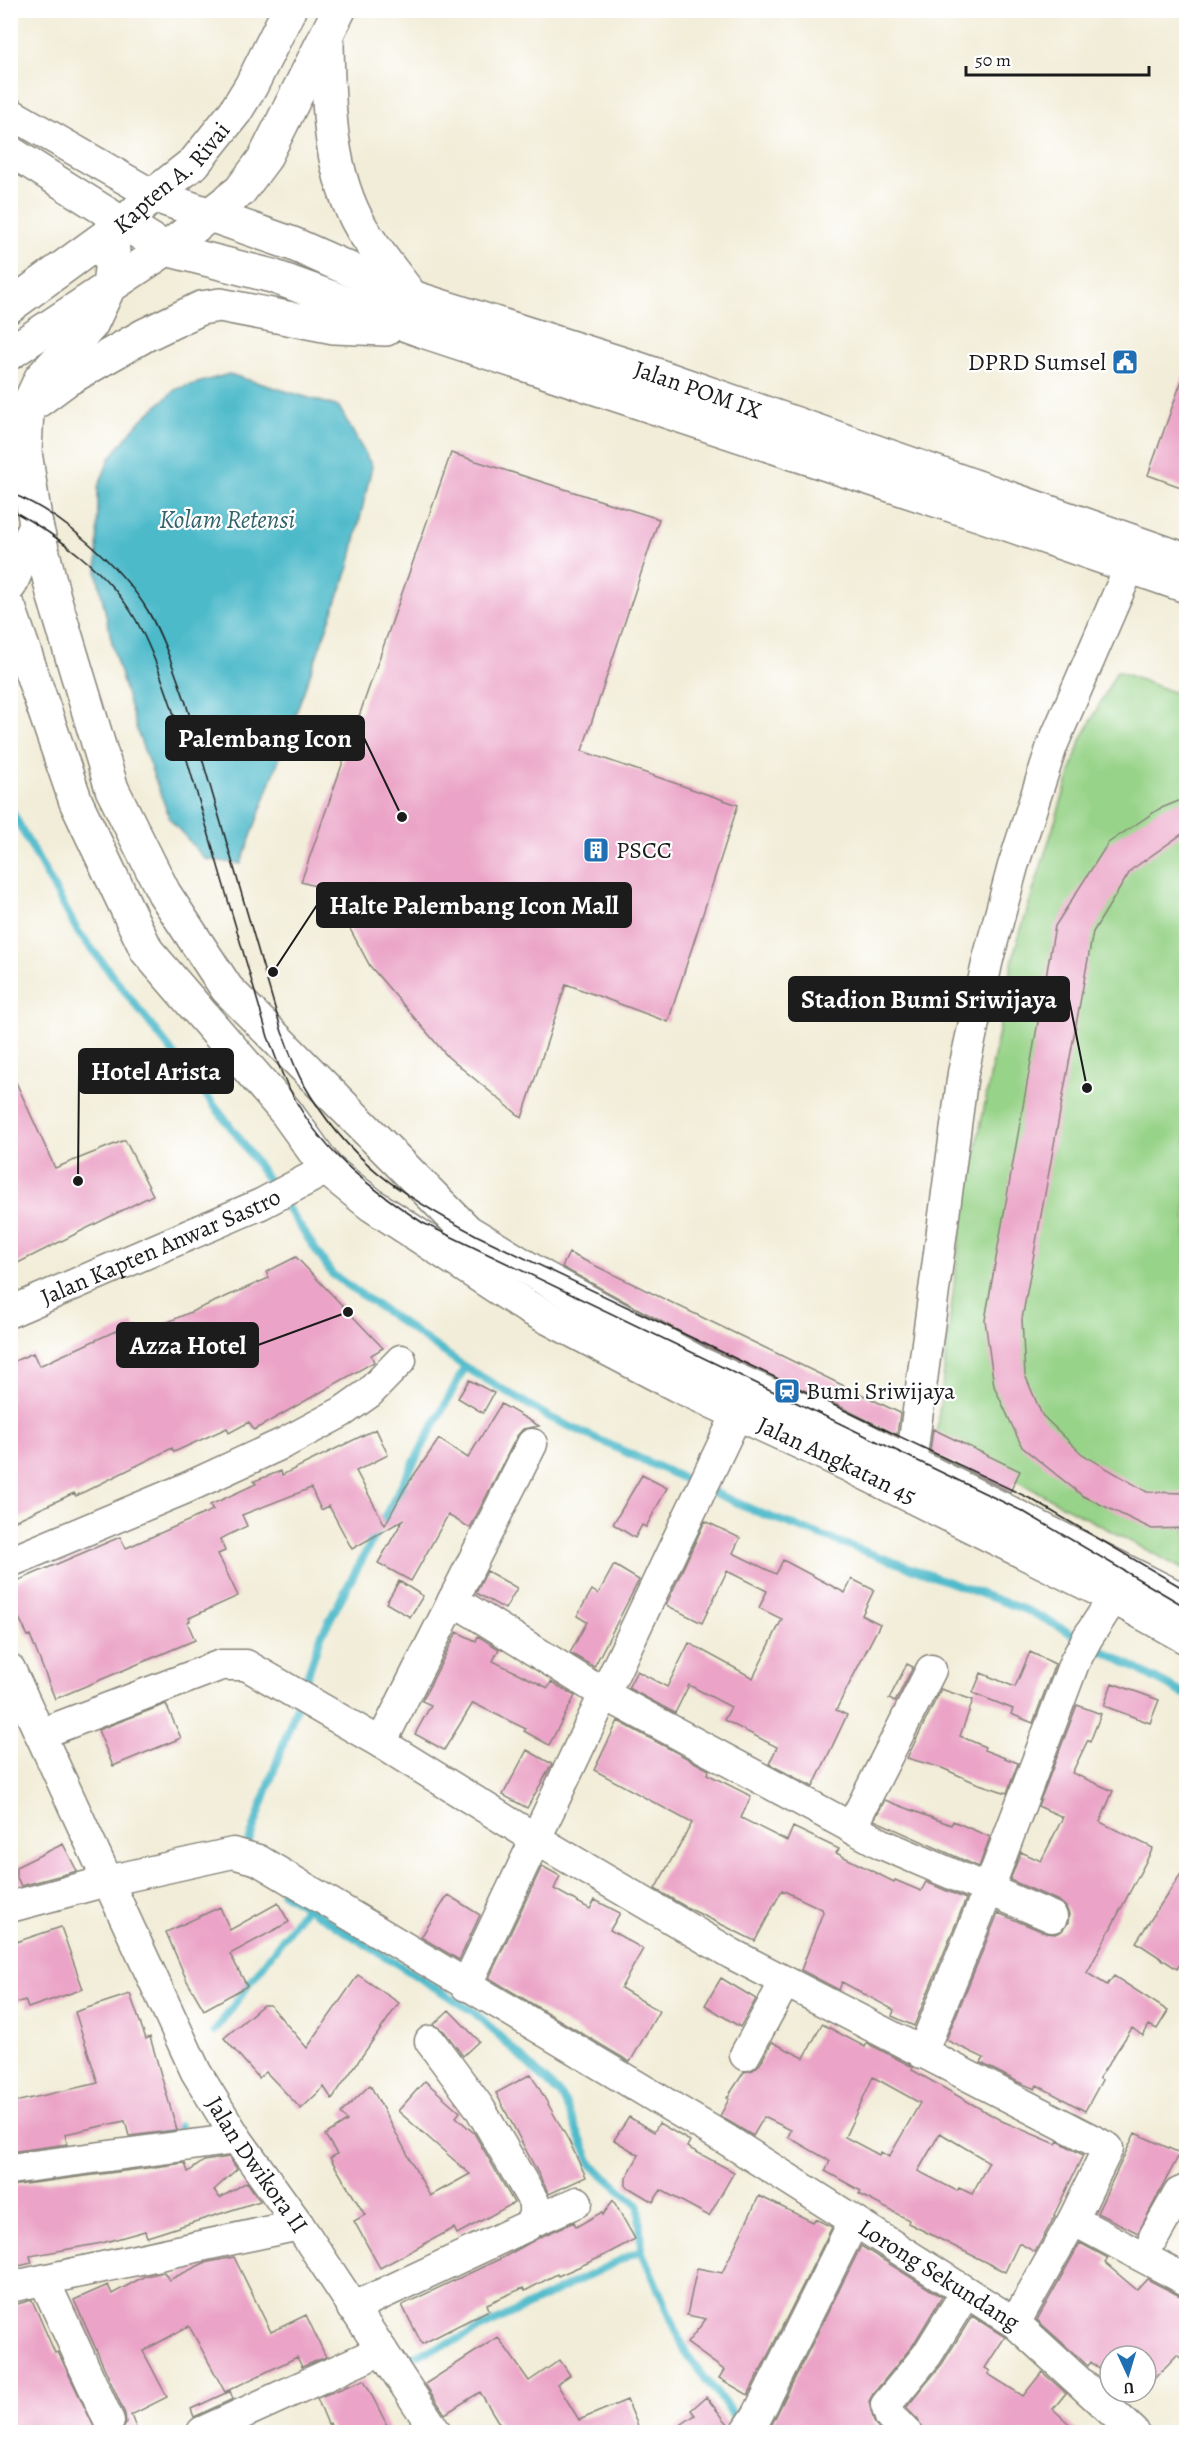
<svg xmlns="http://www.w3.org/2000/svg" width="1197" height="2443" font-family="Alegreya,serif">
  <rect width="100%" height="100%" fill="#fff"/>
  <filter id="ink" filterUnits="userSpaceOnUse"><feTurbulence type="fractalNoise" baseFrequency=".0167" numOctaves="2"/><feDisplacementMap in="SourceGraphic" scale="12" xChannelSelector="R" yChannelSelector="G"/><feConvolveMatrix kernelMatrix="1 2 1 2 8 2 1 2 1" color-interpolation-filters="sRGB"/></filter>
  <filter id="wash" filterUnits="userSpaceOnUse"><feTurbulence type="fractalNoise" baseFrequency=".008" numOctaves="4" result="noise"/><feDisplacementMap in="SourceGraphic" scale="24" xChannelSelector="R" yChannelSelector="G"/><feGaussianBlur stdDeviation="1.35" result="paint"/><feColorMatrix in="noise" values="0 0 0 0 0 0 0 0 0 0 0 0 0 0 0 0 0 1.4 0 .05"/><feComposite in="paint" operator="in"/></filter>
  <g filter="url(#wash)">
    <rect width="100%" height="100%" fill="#f2edd8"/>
    <!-- green -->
    <path fill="#97d388" stroke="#5a7852" stroke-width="1.5" d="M1117,671L1186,697V1571L936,1438L961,1226L1015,949L1080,742Z"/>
    <!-- water -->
    <path fill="#4ebaca" stroke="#356b73" stroke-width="1.5" d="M229,374L339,407L372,466L349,567L241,864L205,859L170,819L138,734L114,652L97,574L98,487L110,458L137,424L176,389Z"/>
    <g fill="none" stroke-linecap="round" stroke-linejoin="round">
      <!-- stream -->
      <path stroke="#4ebaca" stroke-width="8" d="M10,808L77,930L237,1135L275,1190
        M282,1200L332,1274L465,1367L551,1418L698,1485
        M709,1490L760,1513L1031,1612L1082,1639
        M1092,1645L1186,1695
        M302,1691L321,1636L465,1367
        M246,1850L298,1702
        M282,1892L474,2012L562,2096L592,2165L639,2206L641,2250L687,2355L743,2427
        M214,2032L306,1907
        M157,2135L173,2132L180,2126
        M397,2362L455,2341L641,2250"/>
    </g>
    <g id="blocks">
      <!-- building -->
      <path fill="#eba4c7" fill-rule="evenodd" d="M1184,374L1186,375V489L1148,475Z
        M451,453L659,519L582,751L738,805L668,1022L566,984L522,1118L448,1057L370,966L329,890L301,882Z
        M1186,798V831L1131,870L1093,932L1022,1319L1025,1375L1042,1415L1082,1454L1147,1492L1186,1493V1528L1152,1529L1083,1496L1022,1447L994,1386L985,1320L1055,926L1108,843L1159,809Z
        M10,1069L55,1168L125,1140L153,1195L10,1267Z
        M569,1253L900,1413L897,1435L837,1405L706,1346L562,1267Z
        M296,1257L383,1348L371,1355L374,1362L254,1430L249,1422L229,1433L227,1428L174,1452L172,1448L76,1496L74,1493L10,1523V1363L33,1353L39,1366L133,1323L138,1335L269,1278L266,1272Z
        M469,1380L494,1393L483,1413L458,1398Z
        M501,1404L539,1426L523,1429L517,1436L470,1528L448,1515L411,1581L378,1563L403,1520L352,1549L329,1506L321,1510L311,1488L242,1515L247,1526L220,1539L225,1551L218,1554L238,1596L189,1618L190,1621L187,1622L195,1640L55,1699L30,1635L28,1636L10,1600V1584L120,1537L126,1548L213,1510L210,1505L256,1484L254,1481L281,1471L282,1475L376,1429L388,1455L356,1471L385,1525L405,1488L439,1439L468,1458Z
        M933,1429L1020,1471L1010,1492L930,1452Z
        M642,1475L667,1488L646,1527L642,1525L635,1538L613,1524Z
        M705,1521L740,1538L733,1553L776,1574L783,1560L845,1593L852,1579L874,1590L862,1615L880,1624L836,1710L847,1715L813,1787L769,1764L777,1747L724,1720L731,1707L689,1685L675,1713L628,1688L637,1671L667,1687L689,1643L753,1678L782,1619L759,1608L767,1591L727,1571L702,1623L666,1605Z
        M614,1565L639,1580L594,1667L570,1653L587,1622L577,1616L592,1590L598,1594Z
        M487,1571L517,1588L505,1609L476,1593Z
        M399,1581L423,1596L410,1617L386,1603Z
        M457,1632L476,1641L478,1636L499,1649L493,1661L548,1688L551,1682L575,1696L549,1745L524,1731L526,1729L473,1703L444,1750L415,1734L431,1705L422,1701Z
        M1030,1652L1055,1664L1033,1723L1011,1714L1013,1709L973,1693L981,1673L1015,1687Z
        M907,1664L913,1667L895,1702L889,1699Z
        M1112,1683L1159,1700L1150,1723L1104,1706Z
        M941,1689L973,1700L960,1736L985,1747L984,1750L1018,1763L1007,1793L976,1783L942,1768L907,1758Z
        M166,1704L181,1738L113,1766L98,1730Z
        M1077,1705L1101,1714L1090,1742L1088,1740L1072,1773L1113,1791L1100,1822L1153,1848L1087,1973L1107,1985L1114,1976L1168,2011L1157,2029L1149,2025L1143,2036L1132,2028L1099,2078L1102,2080L1085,2111L1037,2085L1035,2089L1018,2082L981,2063L984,2058L946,2040L998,1913L1046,1933L1055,1934L1062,1931L1068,1923L1069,1914L1066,1907L1059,1901L1010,1880L1021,1852L1041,1861L1063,1817L1038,1806Z
        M618,1721L709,1770L707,1774L751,1796L741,1818L787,1841L793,1827L839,1849L836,1853L894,1882L895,1880L921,1891L926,1882L966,1899L914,2026L892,2016L894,2010L842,1982L839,1990L801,1970L823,1912L822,1909L782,1890L755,1941L686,1907L655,1889L692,1823L594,1770Z
        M527,1750L552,1764L527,1808L503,1795Z
        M885,1800L951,1825L953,1821L990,1837L979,1867L874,1820Z
        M63,1844L77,1871L21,1886L16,1875V1867Z
        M542,1866L560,1876L554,1889L590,1909L595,1900L620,1913L610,1930L643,1949L621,1988L659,2011L630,2062L489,1978Z
        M1186,1866V1954L1177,1969L1136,1942Z
        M448,1895L480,1915L459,1960L421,1937Z
        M278,1903L289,1922L230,1954L247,1986L204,2010L187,1981L166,1932L220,1907L230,1930Z
        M61,1927L83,1989L28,2008L25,2000L10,2005V1944Z
        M358,1975L399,2003L332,2099L324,2087L301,2109L266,2072L259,2078L224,2038L263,2005H270L307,2048Z
        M721,1978L756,1999L740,2027L705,2005Z
        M130,1994L146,2039L150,2037L177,2130L129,2136L125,2121L65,2134L67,2144L10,2152V2103L98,2083L75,2012Z
        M449,2010L479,2041L463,2056L444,2031L433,2025Z
        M822,2024L865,2047L867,2043L911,2066L913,2067L912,2070L1002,2121L1056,2144L1058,2141L1083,2155L1054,2215L1055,2216L1035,2252L1019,2243L1005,2272L908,2223L909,2220L859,2194L861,2191L825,2171L830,2161L788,2137L791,2130L764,2117L753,2136L720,2116L729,2099L727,2098L744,2072L753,2070L760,2064L772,2042L804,2058ZM873,2077L920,2103L889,2157L881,2152L879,2155L845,2137ZM940,2133L989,2162L972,2194L959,2188L957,2191L918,2171Z
        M531,2074L569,2141L586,2177L549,2194L496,2093Z
        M425,2081L460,2112L456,2117L474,2133L514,2203L457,2234L454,2228L380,2268L354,2221L365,2215L330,2158L337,2154L325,2135L347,2121L341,2113L370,2085L430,2196L470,2174L398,2111Z
        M629,2117L654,2132L659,2123L690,2141L687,2147L734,2172L709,2216L661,2190L653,2202L626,2186V2178L639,2155L614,2140Z
        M1135,2133L1180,2153L1138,2233L1097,2213Z
        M229,2157L237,2169L214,2190L220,2198L247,2182L260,2201L147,2237L145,2231L102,2243L30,2256L32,2263L10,2268V2186L185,2163L188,2172L204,2161Z
        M759,2196L813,2222L815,2219L832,2227L748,2395L719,2378L724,2370L687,2343L706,2319L687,2315L697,2268L722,2273Z
        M613,2200L635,2239L601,2257L558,2276L557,2274L525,2291L523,2288L487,2304L489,2310L422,2344L402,2305L504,2257L540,2237L574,2222L576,2227L602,2212L603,2215Z
        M1080,2243L1108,2258L1105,2263L1137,2290L1147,2279L1178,2295L1186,2297V2363L1177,2355L1146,2387V2356H1110V2375L1101,2366L1099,2369L1091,2362L1088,2366L1037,2320Z
        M861,2246L942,2297L913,2345L873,2394L869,2401L874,2422L881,2433H780L771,2426Z
        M234,2257L271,2332L306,2315L326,2357L302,2367L297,2357L225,2392L189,2326L143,2351L167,2397L131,2415L138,2433H121L126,2423L125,2414L74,2300L108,2285L112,2294L145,2276L164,2272L169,2280L204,2263Z
        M32,2300L55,2353L58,2352L97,2433H10V2306Z
        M972,2316L1005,2337L985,2368L990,2371L988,2374L1023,2396L1042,2372L1066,2393L1053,2409L1079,2433H923L918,2420L906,2408L942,2364Z
        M498,2337L529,2381L560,2360L570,2375L557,2384L579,2420L627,2400L641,2433H505L480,2392L445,2414L425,2384Z
        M364,2380L391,2433H334L330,2423L328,2424L317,2398Z
        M230,2391L233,2399L194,2417L191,2409Z
        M706,2397L728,2424L717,2433H669L695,2415L691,2410Z"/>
    </g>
  </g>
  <g filter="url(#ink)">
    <use href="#blocks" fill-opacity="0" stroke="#87847a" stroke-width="1.5"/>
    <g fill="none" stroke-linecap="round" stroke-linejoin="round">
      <defs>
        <g id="minor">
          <path d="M10,113L153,195"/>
          <path d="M10,151L124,223"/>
          <path id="s1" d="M10,1312L261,1204L327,1169"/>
          <path d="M911,1463L963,1073L988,959L1013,866L1052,746L1130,566L1137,543"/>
          <path d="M10,1562L184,1489L286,1442L342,1412L369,1393L401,1360"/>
          <path d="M453,1600L604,1694L882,1844L1052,1917"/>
          <path id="s2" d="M10,1669L196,2072L237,2139L299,2225L436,2432"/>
          <path d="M40,1734L221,1665H246L381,1743L536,1839L732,1954L1108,2148L1073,2220L1015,2323"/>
          <path d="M381,1743L532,1444"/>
          <path d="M851,1828L931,1670"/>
          <path id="s3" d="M10,1907L107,1881L233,1853L258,1860L727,2140L1015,2323L1134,2432"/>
          <path d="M466,1986L738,1412"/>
          <path d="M922,2053L988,1891L1074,1663L1088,1637L1114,1597"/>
          <path d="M745,2055L785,1982"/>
          <path d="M10,2169L237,2139"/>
          <path d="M1073,2220L1186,2280"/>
          <path d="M532,2222L577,2202"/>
          <path d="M1154,2237L1179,2193L1186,2190"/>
          <path d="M44,2280L109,2421"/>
          <path d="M10,2287L299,2225"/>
          <path d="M352,2308L527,2226L534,2218V2202L479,2107L430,2041"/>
          <path d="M202,2432L382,2350"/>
          <path d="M746,2432L758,2414L854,2221"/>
          <path d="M906,2432L890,2417L886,2405L927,2355L966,2292"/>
        </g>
        <g id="major">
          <path d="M327,42C328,104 329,174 362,229C376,252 395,274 411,296"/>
          <path id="s4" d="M153,195L293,244L412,297L642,370L1186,560"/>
          <path d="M124,223L166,249L272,276L426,332L981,515L1186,586"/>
          <path d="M111,233L113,251L109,287L91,325L41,378L27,408L25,452L36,525L54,597L112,789L164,893L227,989L467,1231L544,1278L698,1363L829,1422L1186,1602"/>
          <path id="s5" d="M10,306L124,223L153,195L195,162L235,112L251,86L289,10"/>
          <path d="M10,353L166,249L240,191L264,159L339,10"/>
          <path d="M39,400L66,380L145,335L201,308L220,305L334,327L386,329"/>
          <path d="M10,585L36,525"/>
          <path id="s6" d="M10,610L76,802L147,951L286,1112L327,1169L372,1205L526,1306L677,1385L847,1464L1114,1597L1186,1637"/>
        </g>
      </defs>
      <!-- minor casing -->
      <use href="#minor" stroke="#87847a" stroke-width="33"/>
      <!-- major casing -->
      <use href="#major" stroke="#87847a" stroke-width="36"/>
      <!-- minor -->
      <use href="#minor" stroke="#fff" stroke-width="30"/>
      <!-- major -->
      <use href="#major" stroke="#fff" stroke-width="33"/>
      <!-- tram -->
      <path stroke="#1c1c1c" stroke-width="1.5" d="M10,493C60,512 121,566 148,611C164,639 174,670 185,700L282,1032C289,1049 294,1068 303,1083C347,1160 402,1196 478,1236L1031,1499L1186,1590
        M10,509C58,536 108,571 136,620C151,647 161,676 171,705L268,1037C275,1054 280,1072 289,1088C319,1150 367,1186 423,1223L1024,1512L1186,1607"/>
    </g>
  </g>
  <!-- icons -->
  <defs>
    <symbol id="civic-square" viewBox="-11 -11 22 22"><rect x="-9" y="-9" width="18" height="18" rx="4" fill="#1f6fb2" stroke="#fff"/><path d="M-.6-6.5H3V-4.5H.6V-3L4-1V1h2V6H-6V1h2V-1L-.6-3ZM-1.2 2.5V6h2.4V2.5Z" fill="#fff"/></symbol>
    <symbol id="building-square" viewBox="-11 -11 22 22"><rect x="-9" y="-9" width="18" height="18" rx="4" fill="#1f6fb2" stroke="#fff"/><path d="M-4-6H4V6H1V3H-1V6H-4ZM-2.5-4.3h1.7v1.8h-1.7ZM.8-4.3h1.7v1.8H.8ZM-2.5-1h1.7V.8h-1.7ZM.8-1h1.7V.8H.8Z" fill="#fff"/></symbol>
    <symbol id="station-square" viewBox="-11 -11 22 22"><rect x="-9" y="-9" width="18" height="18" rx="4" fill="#1f6fb2" stroke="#fff"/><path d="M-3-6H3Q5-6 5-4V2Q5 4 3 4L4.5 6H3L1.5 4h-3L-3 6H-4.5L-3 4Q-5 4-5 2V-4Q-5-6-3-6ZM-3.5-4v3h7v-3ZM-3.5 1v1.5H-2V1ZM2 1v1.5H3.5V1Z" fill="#fff"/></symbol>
  </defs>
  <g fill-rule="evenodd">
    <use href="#civic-square" x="1110" y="347" width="30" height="30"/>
    <use href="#building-square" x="581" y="835" width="30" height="30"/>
    <use href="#station-square" x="772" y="1376" width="30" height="30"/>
  </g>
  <g text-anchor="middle" stroke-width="4.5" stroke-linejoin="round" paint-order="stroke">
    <!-- street labels -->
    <g font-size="24" fill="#1c1c1c" stroke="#fff">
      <text dy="8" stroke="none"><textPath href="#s5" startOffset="207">Kapten A. Rivai</textPath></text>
      <text dy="8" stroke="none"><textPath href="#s4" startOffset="579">Jalan POM IX</textPath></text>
      <text dy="8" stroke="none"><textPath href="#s1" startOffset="164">Jalan Kapten Anwar Sastro</textPath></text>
      <text dy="8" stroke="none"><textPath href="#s6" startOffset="1240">Jalan Angkatan 45</textPath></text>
      <text dy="8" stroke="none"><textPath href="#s2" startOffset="555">Jalan Dwikora II</textPath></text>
      <text dy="8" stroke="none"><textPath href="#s3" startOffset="1053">Lorong Sekundang</textPath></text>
    </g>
    <!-- poi labels -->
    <g font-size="24" fill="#1c1c1c" stroke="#fff" text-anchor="start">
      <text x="1106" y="370" text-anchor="end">DPRD Sumsel</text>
      <text x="616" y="858">PSCC</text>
      <text x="806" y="1399">Bumi Sriwijaya</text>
    </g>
    <!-- water labels -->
    <g font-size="26" font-style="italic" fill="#32636a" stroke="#fff">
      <text x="227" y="528">Kolam Retensi</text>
    </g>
  </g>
  <!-- callouts -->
  <path fill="none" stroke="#1c1c1c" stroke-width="2" d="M402 817L364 738M273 972L317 905M1087 1088L1069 999M78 1181L79 1071M348 1312L258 1345"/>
  <g fill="#1c1c1c" stroke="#fff" stroke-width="2">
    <circle cx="402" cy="817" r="6"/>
    <circle cx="273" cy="972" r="6"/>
    <circle cx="1087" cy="1088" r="6"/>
    <circle cx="78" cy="1181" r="6"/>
    <circle cx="348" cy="1312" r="6"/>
  </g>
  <g fill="#1c1c1c" stroke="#1c1c1c" stroke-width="2">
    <rect x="166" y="716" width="198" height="44" rx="6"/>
    <rect x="317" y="883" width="314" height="44" rx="6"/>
    <rect x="789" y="977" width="280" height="44" rx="6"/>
    <rect x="79" y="1049" width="154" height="44" rx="6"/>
    <rect x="117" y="1323" width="141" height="44" rx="6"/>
  </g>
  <g font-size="26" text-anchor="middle" font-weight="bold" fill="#fff">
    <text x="265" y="747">Palembang Icon</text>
    <text x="474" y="914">Halte Palembang Icon Mall</text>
    <text x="929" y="1008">Stadion Bumi Sriwijaya</text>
    <text x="156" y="1080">Hotel Arista</text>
    <text x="188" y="1354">Azza Hotel</text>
  </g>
  <!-- margin -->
  <rect width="1197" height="2443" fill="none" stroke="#fff" stroke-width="36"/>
  <!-- north arrow -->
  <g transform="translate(1128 2374) rotate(176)"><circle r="28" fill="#ffffff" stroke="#a4a4a4" stroke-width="1.5"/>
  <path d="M0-4.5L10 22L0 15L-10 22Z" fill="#1f6fb2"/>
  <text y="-9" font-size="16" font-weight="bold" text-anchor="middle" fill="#1c1c1c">U</text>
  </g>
  <!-- scale -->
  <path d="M966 66v9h183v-9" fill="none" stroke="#1c1c1c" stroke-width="3"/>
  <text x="975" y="66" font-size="18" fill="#1c1c1c" stroke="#ffffff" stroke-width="4.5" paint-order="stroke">50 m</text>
</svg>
